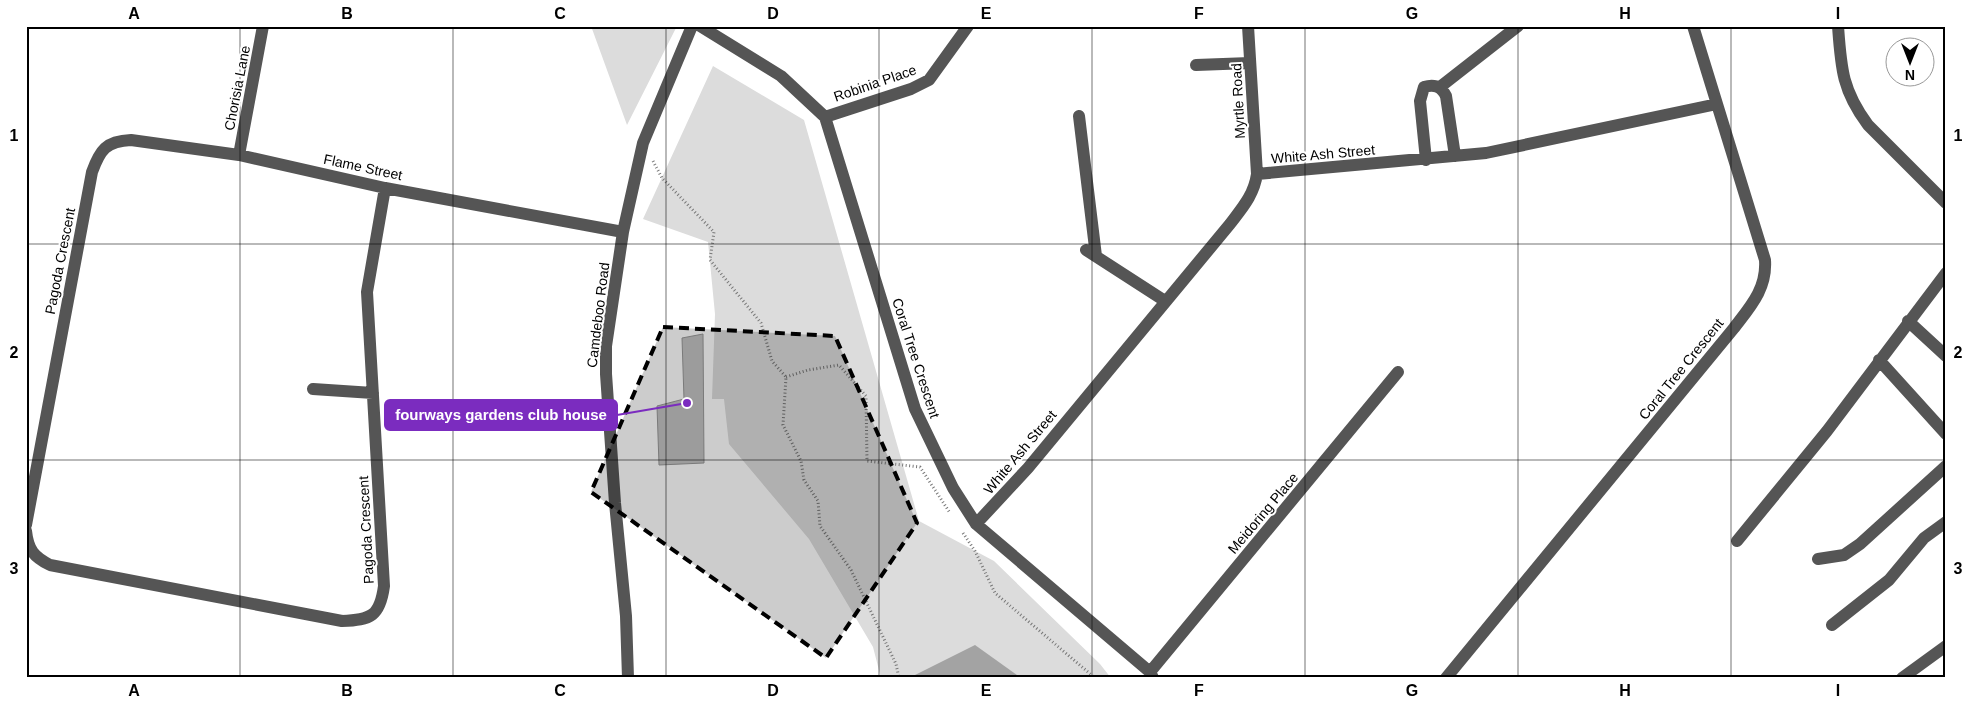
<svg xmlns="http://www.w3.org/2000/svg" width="1972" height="704" font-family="Arial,sans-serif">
  <rect width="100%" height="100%" fill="#fff"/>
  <!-- green -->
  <path fill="#dcdcdc" d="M591,26H677L627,125Z
    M713,66L804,120L919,521L994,561L1100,664L1111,678H881L873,647L809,539L729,444L724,399H712L715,314L708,242L643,219Z"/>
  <!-- water -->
  <path fill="#a3a3a3" d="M975,645L1021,678H909Z"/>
  <!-- building -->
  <path fill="#c4c4c4" stroke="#999" d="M703,334L704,463L659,465L657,406L684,399L682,338Z"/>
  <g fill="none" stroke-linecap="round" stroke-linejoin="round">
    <!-- path -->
    <path stroke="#777" stroke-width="3" stroke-dasharray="1 2.5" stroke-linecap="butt" d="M653,161L662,178L714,232L710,260L761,323L772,361L786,377L783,425L801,461L804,480L818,501L820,526L851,570L896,664L899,678
      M786,377L808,370L839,365L866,396L867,461L920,467L950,513
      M963,533L975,551L995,593L1095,678"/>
    <!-- minor -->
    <path stroke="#555" stroke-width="12" d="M700,26L781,76L825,117L915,409L953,488L976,524L1150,672L1153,678
      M1248,26L1257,174
      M1838,26C1841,68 1842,90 1868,125L1946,203
      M1196,65L1250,63
      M1440,87L1518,26
      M1079,116L1096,256
      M825,117L911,89L929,80L968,26
      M239,155L263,26
      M1426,160L1420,101L1424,87C1434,84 1441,86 1446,96L1455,156
      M1086,250L1165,301
      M1908,321L1946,356
      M1879,360L1946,434
      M313,389L373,393
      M976,524L1028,468L1230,224C1242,208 1254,195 1257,174L1486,153L1717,104
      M26,525L92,172C100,150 106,141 131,140L239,155L385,188L623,232
      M26,531C28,550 34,557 50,565L342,621C371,620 380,616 384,586L367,292L385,188
      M1737,541L1827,431L1946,273
      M1818,559L1844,555L1860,544L1946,466
      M1832,625L1889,580L1924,538L1946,522
      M1150,672L1398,372
      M628,678L626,616L615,503L606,374V346L623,232L643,143L692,26
      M1446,678L1734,328C1750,307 1767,289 1765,260L1693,26
      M1902,678L1946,646"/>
  </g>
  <!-- marked area -->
  <path fill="#000" fill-opacity="0.2" stroke="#000" stroke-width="4" stroke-dasharray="10 6" stroke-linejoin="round" d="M663,327L835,336L917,523L826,658L591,492Z"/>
  <!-- grid -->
  <path fill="none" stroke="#000" stroke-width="1" stroke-opacity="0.55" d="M240,26V678M453,26V678M666,26V678M879,26V678M1092,26V678M1305,26V678M1518,26V678M1731,26V678M26,244H1946M26,460H1946"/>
  <g text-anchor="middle" stroke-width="4" stroke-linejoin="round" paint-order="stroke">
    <!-- street labels -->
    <g font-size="14" fill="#000" stroke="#fff">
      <text transform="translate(875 83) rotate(-19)" y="5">Robinia Place</text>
      <text transform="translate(237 88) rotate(-79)" y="5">Chorisia Lane</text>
      <text transform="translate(1238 101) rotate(-93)" y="5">Myrtle Road</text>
      <text transform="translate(1323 154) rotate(-5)" y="5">White Ash Street</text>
      <text transform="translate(363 167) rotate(12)" y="5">Flame Street</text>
      <text transform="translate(60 261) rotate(-79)" y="5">Pagoda Crescent</text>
      <text transform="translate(598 315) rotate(-83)" y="5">Camdeboo Road</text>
      <text transform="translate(916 358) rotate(72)" y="5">Coral Tree Crescent</text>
      <text transform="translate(1681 369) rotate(-51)" y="5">Coral Tree Crescent</text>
      <text transform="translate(1020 452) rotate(-50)" y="5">White Ash Street</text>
      <text transform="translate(1263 513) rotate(-50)" y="5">Meidoring Place</text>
      <text transform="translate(366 530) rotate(-93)" y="5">Pagoda Crescent</text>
    </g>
  </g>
  <!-- callouts -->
  <path fill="none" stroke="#7b2cbf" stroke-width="2" d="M687 403L617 415"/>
  <circle fill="#7b2cbf" stroke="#fff" stroke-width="2" cx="687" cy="403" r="5"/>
  <rect fill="#7b2cbf" stroke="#7b2cbf" stroke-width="2" x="385" y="400" width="232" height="30" rx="5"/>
  <g font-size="15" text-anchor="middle" font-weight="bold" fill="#fff">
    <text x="501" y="420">fourways gardens club house</text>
  </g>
  <!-- border -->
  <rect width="1972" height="704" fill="none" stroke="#ffffff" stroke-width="55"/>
  <!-- north arrow -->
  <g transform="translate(1910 62) rotate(180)"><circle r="24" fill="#ffffff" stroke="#999999"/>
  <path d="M0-4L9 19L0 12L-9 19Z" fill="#000000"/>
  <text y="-8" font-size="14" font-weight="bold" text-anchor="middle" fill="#000000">N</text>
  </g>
  <rect x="28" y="28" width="1916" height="648" fill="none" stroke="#000" stroke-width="2"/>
  <g font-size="16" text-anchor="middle" font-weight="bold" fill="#000">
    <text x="134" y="19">A</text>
    <text x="347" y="19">B</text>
    <text x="560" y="19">C</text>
    <text x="773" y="19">D</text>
    <text x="986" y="19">E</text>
    <text x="1199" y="19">F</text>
    <text x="1412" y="19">G</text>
    <text x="1625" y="19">H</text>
    <text x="1838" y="19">I</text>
    <text x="14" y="141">1</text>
    <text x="1958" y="141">1</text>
    <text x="14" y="358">2</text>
    <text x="1958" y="358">2</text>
    <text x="14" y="574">3</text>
    <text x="1958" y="574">3</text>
    <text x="134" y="696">A</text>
    <text x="347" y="696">B</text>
    <text x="560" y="696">C</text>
    <text x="773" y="696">D</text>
    <text x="986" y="696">E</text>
    <text x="1199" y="696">F</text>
    <text x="1412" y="696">G</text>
    <text x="1625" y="696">H</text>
    <text x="1838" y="696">I</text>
  </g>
</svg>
